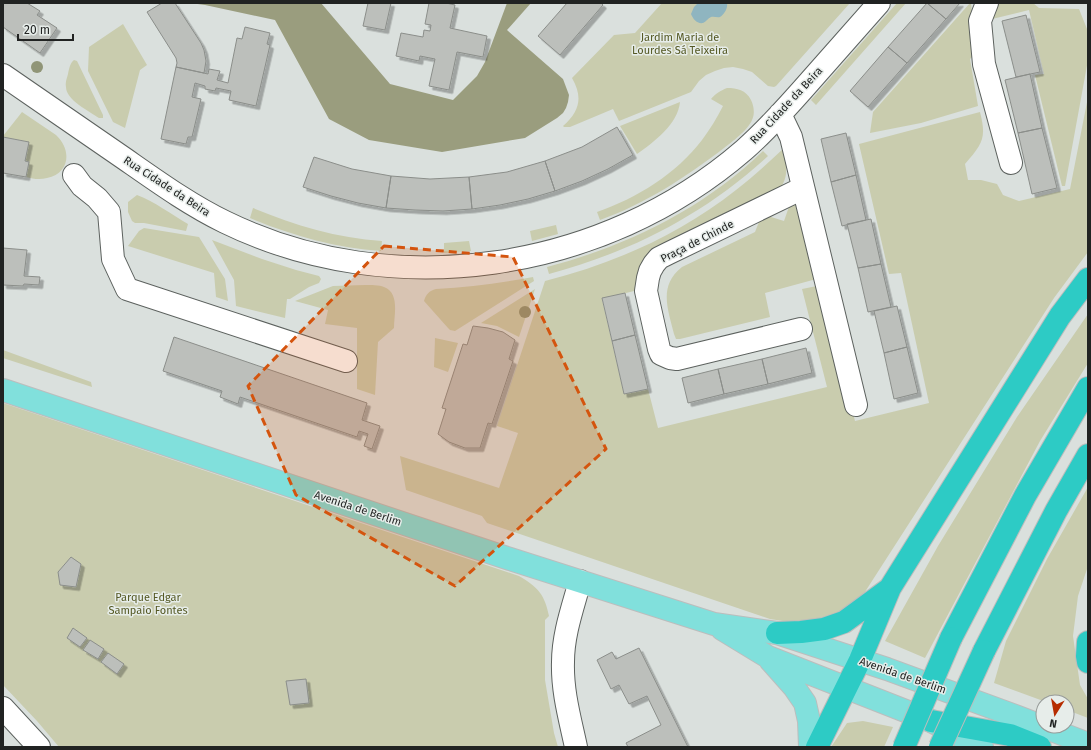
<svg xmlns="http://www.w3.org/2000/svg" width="1091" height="750" font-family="'Fira Sans',sans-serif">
  <defs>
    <filter id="shadow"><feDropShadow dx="3.5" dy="3.5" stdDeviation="0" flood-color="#0004"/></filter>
  </defs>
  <rect width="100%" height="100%" fill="#dae0dd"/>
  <!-- green -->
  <path fill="#c9ccae" d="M662,3H850L776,86L774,87L768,86L752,72L743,69L733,67L724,68L715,71L706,75L699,81L691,92L619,121L613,109L570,127H564L563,126C580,111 583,97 572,78L614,35L635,33Z
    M897,3H906L816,105L811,100Z
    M970,3H971L976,53L970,59L978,106L921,123L870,133L873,112Z
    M996,3H1033L1039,8L1079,9L1087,29L1088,60L1065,186H1062L1035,75L1044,74L1029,10L988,20Z
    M123,24L147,65L140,70L125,128L113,122L88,71L89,47Z
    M74,60L77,61L78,63L103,115V118H99C89,111 66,100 66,87C65,82 67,78 68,74C69,69 70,63 74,60Z
    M727,88C737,88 746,90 751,100C754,106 755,114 752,120C748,130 732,142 724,148C686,177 645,204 600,220L597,212C637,198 676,174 702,140C710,129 717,118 723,106L711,99C716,93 720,91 727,88Z
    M1088,97V252L1054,298L863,595C858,599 853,603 848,607C826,623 796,624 770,619L487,523L482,516L406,490L400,456L499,488L518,433L497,426L545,281C615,263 679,235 736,190C753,177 768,163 784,148C786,165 790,177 778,191L665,245L638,290L602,299L624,394L648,389L658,428L827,387L802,289L822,285L855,421L929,403L901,273L889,274L859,144L980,112C987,139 982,144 965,164L968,180H981L997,184L1003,195L1019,201L1070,189Z
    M680,102C678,124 654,142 637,154L620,126Z
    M22,112L56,135C72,150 70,173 47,178C40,180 33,179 26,177L29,162L25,161L28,142L3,137V136Z
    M763,151L768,156C705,214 631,252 549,274L547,267C627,246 703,209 763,151Z
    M137,195C155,202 171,214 188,224L186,231L144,223H135L132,221L128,212V202Z
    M791,201L803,206L820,278L765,293L770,317L680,339H676L674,334C668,309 658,286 682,267L755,232L761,217L768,215L771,217L784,221Z
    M253,208C294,225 337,238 382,241L381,251C336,248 291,235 250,218Z
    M556,225L558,234L532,241L530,231Z
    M144,228L199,237L225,279L228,301L216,297L214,273L128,246L139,231Z
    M212,240L262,259L296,270L319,276L321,279L319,283L309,287L290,299H287L285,318L236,306L234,280Z
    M469,241L471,251L444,253V243Z
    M533,277L534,281L455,331L450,330L448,328L424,301C426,294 429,291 436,289C469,287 501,283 533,277Z
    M365,285C371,285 379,285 384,287C400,293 394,315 394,328L378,342L375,395L357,389V328L325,324L328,310L295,301L333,286Z
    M535,289L519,337L497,326L481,323Z
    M1088,314V363L1040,441L925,658L885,641L938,546L1017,417Z
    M435,338L458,343L448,372L434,367Z
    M3,350L91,382L92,387L3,358Z
    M3,403L519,576C538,587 545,595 549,616L545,620V680L554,733L558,747H59L37,721L3,685Z
    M1088,487V566L1078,596L1073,636L1080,685L1088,699V718L1067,710V702H1046L994,683L1006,641L1047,559Z
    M863,721L893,727L884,747H831L847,723Z"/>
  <!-- forest -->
  <path fill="#9a9d7e" d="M190,3H321L390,84L453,100L477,76L485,62L507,3H531L507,30L563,79L569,95L568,102L566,108L563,113L557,118L525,138L442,152L369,140L329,119L275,20L205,5Z"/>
  <!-- water -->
  <path fill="#8fb5c0" d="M698,3H727C728,7 725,14 720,17C717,18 714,16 711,17C708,18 706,22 703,23C697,24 693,19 691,14L694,7Z"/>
  <!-- building -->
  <path fill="#bcbfbb" stroke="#8b8e8a" filter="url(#shadow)" d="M3,3H27L40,11L37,15L57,28L40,53L3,27Z
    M162,3H175L201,43L204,50L206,61L204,73L176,67L177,63L176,58L147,12Z
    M368,3H391L385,30L363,26Z
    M429,3H446L455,5L450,28L487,36L483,57L457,52L449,90L429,86L435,59L420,56L419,61L396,56L401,33L423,37L424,30L430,31L431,25L425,24Z
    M567,3H601L603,5L560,55L538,36Z
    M927,3H960L946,19Z
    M927,3L946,19L907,63L888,47Z
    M1026,15L1040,72L1016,77L1002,21Z
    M245,27L270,33L267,44L270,45L256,106L229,100L231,91L216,88L215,91L205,89V86L195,83L192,97L201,99L192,137H188L186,144L161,139L176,67L208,74L209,69L220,71L217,80L228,83L237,38L242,39Z
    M888,47L907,63L868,107L850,91Z
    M1030,74L1042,128L1018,133L1005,80Z
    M617,127L633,155L608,169L582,181L555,191L545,161L582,147Z
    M1042,128L1057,188L1032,194L1018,133Z
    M846,133L856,175L831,182L821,139Z
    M3,137L29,142L25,161L29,162L26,177L3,173Z
    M314,157L352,169L391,176L386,208L358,203L331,196L303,187Z
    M545,161L555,191L528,199L500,205L472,209L469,177L507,172Z
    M856,175L866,220L842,226L831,182Z
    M391,176L430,179L469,177L472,209L443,211L415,210L386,208Z
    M871,219L881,264L858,268L847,224Z
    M3,248L27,250L24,276L40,277L39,285L24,284L23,286L3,285Z
    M881,264L891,307L868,312L858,268Z
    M625,293L635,335L612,341L602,298Z
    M897,306L907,347L884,353L874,311Z
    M473,326L488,328L503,332L515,340L509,359L513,361L492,424L488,423L480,448H465L449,442L438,434L446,409L442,408L463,344L467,345Z
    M635,335L648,389L624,394L612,341Z
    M174,337L367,403L362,420L380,426L372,449L364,446L368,434L359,431L357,437L240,397L238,404L220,397L222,391L163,371Z
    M907,347L918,393L894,399L884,353Z
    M806,348L812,373L768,384L762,359Z
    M762,359L768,384L724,394L718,369Z
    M718,369L724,394L688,403L682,378Z
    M71,557L81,564L76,587L60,585L58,572Z
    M73,628L87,638L80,647L67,638Z
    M90,640L104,649L98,659L83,650Z
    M639,648L688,747H628L626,743L661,725L647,696L629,704L619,685L611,689L597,660L612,652L616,659Z
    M108,653L124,664L117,674L101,662Z
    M306,679L309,703L290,705L286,681Z"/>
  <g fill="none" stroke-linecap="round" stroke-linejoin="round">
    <defs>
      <path id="minor" d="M987,3L980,21L984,64L1011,163
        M3,75C44,103 84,131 125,159C158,182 190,205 225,222C393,304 603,272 744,150C768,129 790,104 811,80C834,54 856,29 879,3
        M780,114L791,137L856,405
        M74,175L82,186L97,198L109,212L113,259L127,289L346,361
        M801,329L677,359L670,358L661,354L659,349L646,291L648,278L650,271L654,264L659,258L669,253L803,188
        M3,708L39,747
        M576,747C570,719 562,691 563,662C563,634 573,607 580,581"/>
      <path id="major" d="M3,390L510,559L714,624L777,633L887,669L1018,717L1088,744
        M722,629L768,657L931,721L982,747
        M770,660L794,687L805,703L809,721L810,747"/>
      <path id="highway" d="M777,633L801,632L824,629L844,622L889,589
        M951,638L1025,496L1088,388
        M1088,642L1087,656L1088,662
        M984,651L1056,511L1088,455
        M931,721L1010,735L1040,747
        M817,747L860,660L890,588L1060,316L1088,279"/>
    </defs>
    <!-- minor casing -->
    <use href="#minor" stroke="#5c615e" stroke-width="24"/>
    <!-- major casing -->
    <use href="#major" stroke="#bcbdbd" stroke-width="24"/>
    <!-- highway casing -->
    <use href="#highway" stroke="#bcbdbd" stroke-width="24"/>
    <!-- minor -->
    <use href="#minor" stroke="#fff" stroke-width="22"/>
    <!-- major -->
    <use href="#major" stroke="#81e0dc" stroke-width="22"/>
    <!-- highway -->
    <use href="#highway" stroke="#2dcbc5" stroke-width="22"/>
    <defs>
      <path id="highway-bridge" d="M904,747L951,638
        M940,747L984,651"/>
    </defs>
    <!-- highway-bridge casing -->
    <use href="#highway-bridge" stroke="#bcbdbd" stroke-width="24" stroke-linecap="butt"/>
    <!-- highway-bridge -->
    <use href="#highway-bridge" stroke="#2dcbc5" stroke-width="22"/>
  </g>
  <!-- trees -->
  <g fill="#909577">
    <circle cx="37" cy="67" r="6"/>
    <circle cx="525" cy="312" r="6"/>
  </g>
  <!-- marked area -->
  <path fill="#d4540e" fill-opacity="0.2" stroke="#d4540e" stroke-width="3" stroke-dasharray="8 5" stroke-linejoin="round" d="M384,246L513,257L606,449L455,586L296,495L248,386Z"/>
  <g text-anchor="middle" stroke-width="3" stroke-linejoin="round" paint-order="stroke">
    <!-- park labels -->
    <g font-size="11" fill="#545823" stroke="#e7edea">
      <text x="680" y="41">Jardim Maria de<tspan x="680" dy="13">Lourdes Sá Teixeira</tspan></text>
      <text x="148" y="601">Parque Edgar<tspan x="148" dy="13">Sampaio Fontes</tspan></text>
    </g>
    <!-- street labels -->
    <g font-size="11" fill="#212322" stroke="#e7edea">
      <text transform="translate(786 105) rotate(-47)" y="4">Rua Cidade da Beira</text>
      <text transform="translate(167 186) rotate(33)" y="4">Rua Cidade da Beira</text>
      <text transform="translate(697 241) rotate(-27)" y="4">Praça de Chinde</text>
      <text transform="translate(358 508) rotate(18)" y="4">Avenida de Berlim</text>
      <text transform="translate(903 675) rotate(19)" y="4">Avenida de Berlim</text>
    </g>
  </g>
  <!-- border -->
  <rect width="1091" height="750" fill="none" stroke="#212322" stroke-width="8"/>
  <!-- north arrow -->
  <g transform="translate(1055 714) rotate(191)"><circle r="19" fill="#e7edea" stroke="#989c9a"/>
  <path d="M0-3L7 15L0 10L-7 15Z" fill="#b62c00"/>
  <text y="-6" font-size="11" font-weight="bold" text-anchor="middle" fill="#212322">N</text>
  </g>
  <!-- scale -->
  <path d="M18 34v6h55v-6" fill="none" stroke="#212322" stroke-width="2"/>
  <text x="24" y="34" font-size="12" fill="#212322" stroke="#e7edea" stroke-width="3" paint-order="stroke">20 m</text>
</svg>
